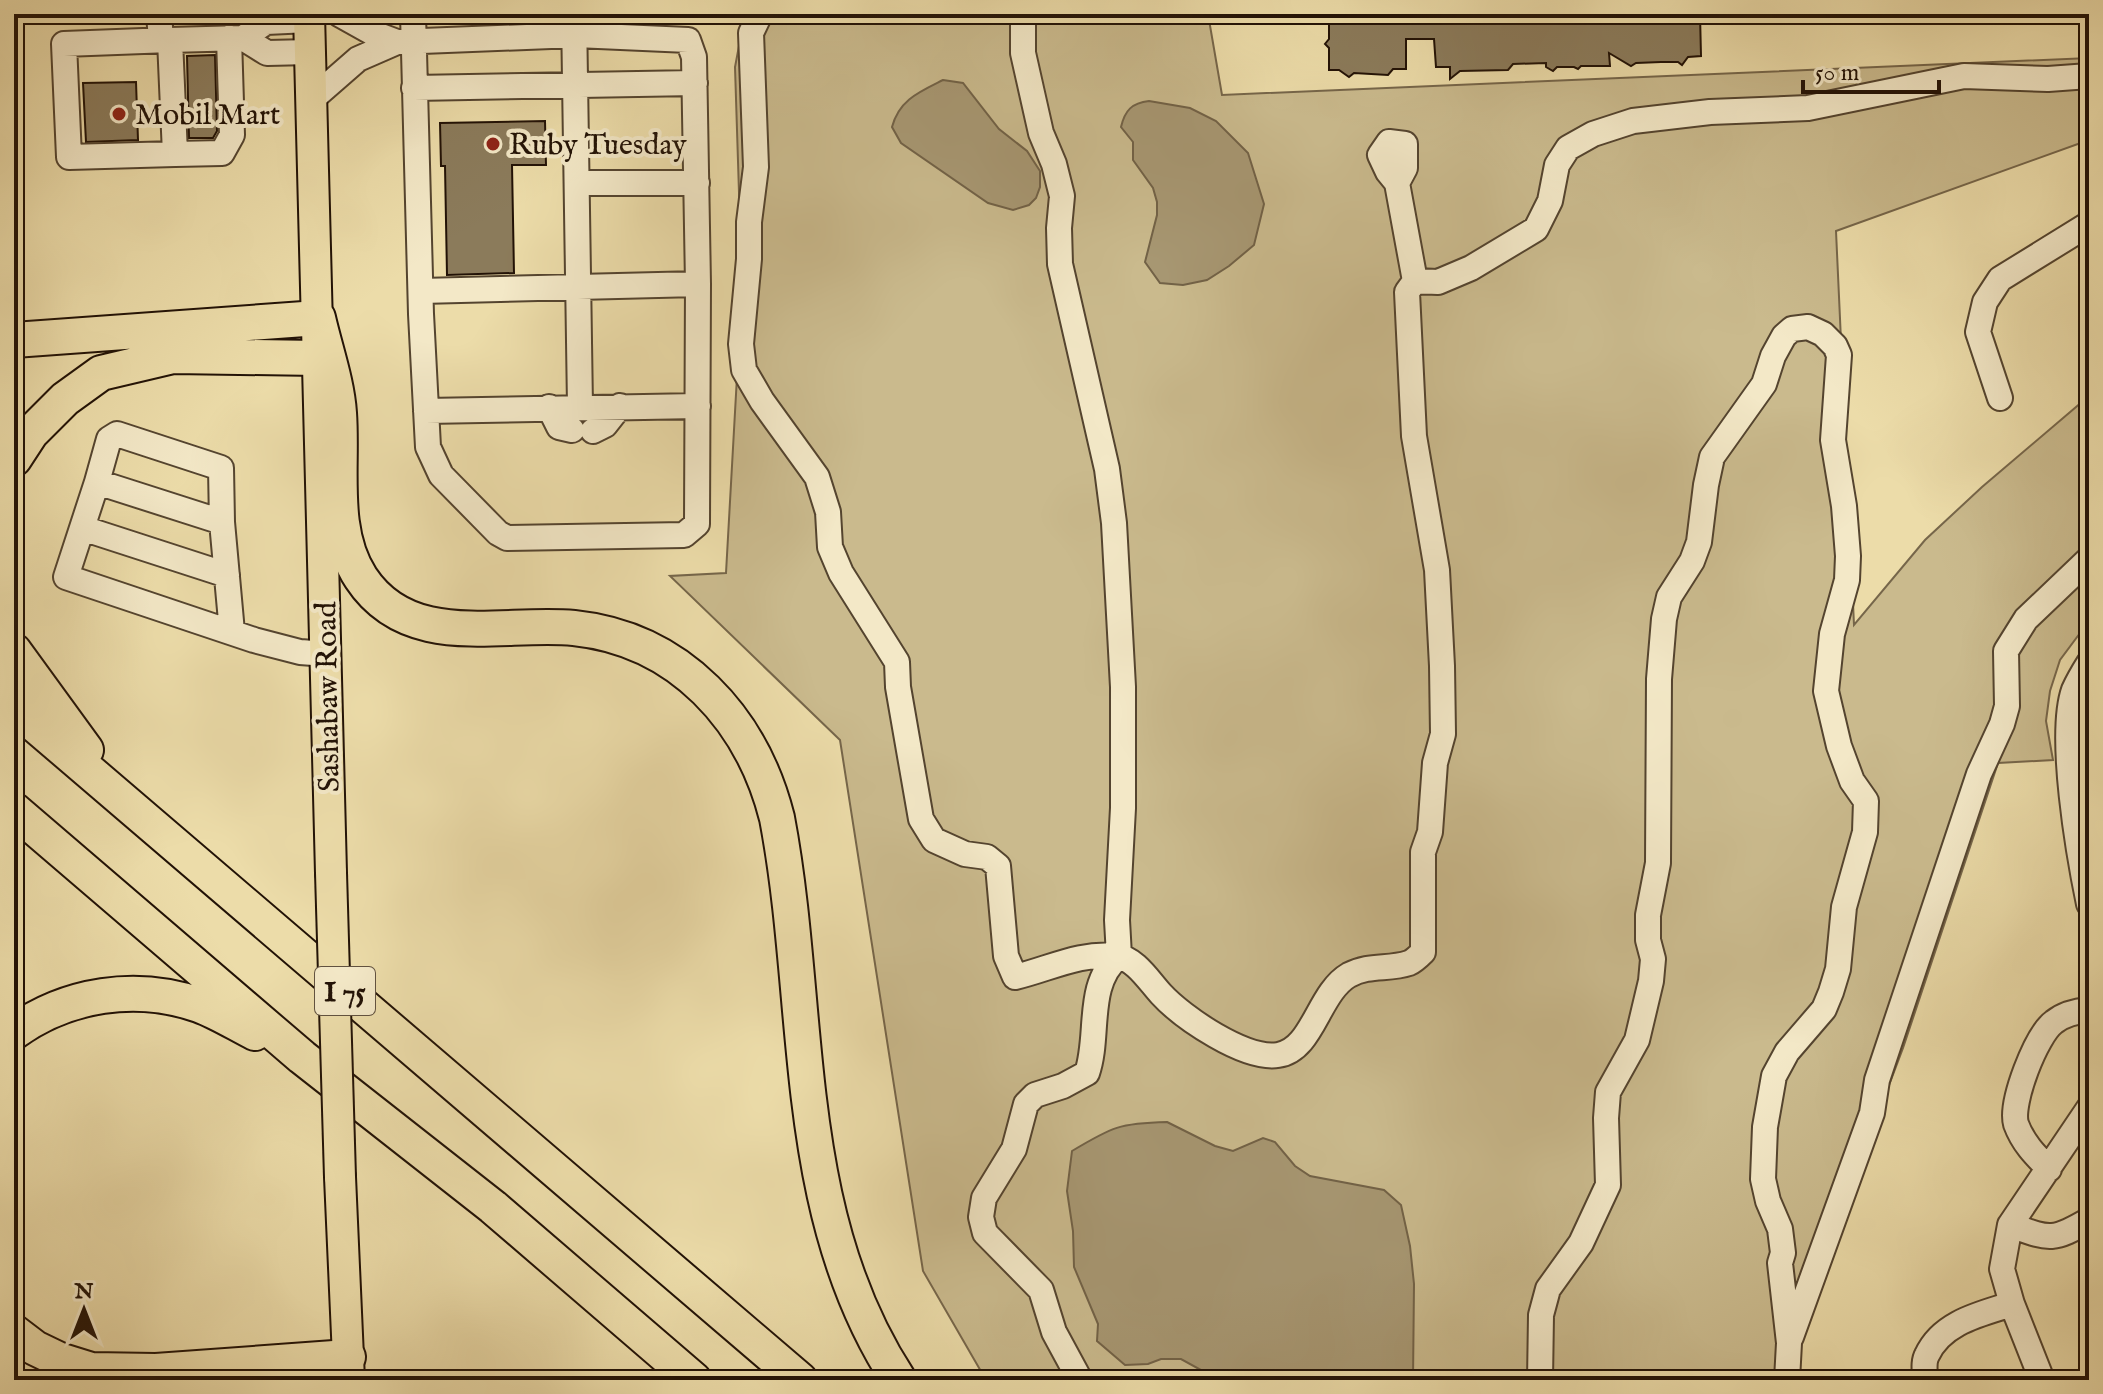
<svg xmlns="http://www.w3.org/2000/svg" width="2103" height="1394" font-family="'IM FELL English',serif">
  <rect width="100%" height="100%" fill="#ecdca9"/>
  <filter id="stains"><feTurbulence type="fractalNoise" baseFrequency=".0025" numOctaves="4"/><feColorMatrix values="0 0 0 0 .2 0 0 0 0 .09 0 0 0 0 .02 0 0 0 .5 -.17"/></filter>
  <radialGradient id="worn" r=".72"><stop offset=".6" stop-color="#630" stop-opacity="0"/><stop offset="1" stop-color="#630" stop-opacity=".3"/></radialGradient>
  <!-- green -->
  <path fill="#caba8d" stroke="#76664a" stroke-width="2" d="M745,14H1208L1222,95L2089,58V140L1836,231L1854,625L1925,540L1982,487L2089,396V621L2060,660L2050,691L2046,721L2053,760L1998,763L1903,1048L1797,1330V1380H986L923,1271L840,740L670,576L726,573L742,287L735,67Z"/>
  <!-- water -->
  <path fill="#a79772" stroke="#726247" stroke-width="2" d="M943,80L963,83L999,129L1027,151L1040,171V187L1036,198L1029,205L1013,210L988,203L901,143L892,127C899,100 919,92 943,80Z
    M1149,101L1190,108L1216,121L1248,153L1264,204L1254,245L1229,266L1207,280L1183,285L1160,283L1145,262L1157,215V202L1153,188L1133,160V142L1121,127C1125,110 1132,103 1149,101Z
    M1167,1122L1215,1146L1233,1151L1263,1138L1275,1142L1295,1166L1310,1176L1384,1190L1401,1205L1410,1246L1414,1284L1413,1380H1219L1181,1359H1161L1148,1364L1125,1365L1097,1341L1098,1324L1074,1267L1073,1231L1067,1191L1072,1151C1112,1127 1120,1123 1167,1122Z"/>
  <!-- building -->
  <path fill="#8b7b5b" stroke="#221206" stroke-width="2" d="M1337,14H1700L1701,56L1688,57L1682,65L1678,62H1661L1636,63L1631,66L1609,53L1610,66H1581L1578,69L1574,67H1557L1553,71L1546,67V63L1513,64L1508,70L1460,71L1450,79V67H1436L1434,39H1406V69H1393L1388,75L1354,73L1349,77L1339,70H1329V48L1325,44L1329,39V15Z
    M215,55L217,131L213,138H189L187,56Z
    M136,82L138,140L86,142L83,83Z
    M545,121L546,165H512L514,273L447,275L445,166H441L440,123Z"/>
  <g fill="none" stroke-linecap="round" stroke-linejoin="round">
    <defs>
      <path id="minor" d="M159,14L161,40
        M339,14L373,33L397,42L576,35L688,40L694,57L698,284L421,291
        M413,14L421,314L428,447L441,475L498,533L507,538L684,535L697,524L698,284
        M574,14L580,406
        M760,14L751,33L756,167L749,222V259L741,344L744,370L762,401L817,477L828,512L830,547L841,573L897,662L898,687L921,819L934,840L965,854L987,857L998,866L1006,956L1015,977C1049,969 1080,952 1116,956C1135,958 1149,981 1161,994C1183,1018 1245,1060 1278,1055C1313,1050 1318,993 1349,975C1370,964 1388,970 1409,963C1414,961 1419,956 1423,952V852L1430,832L1435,763L1443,734L1442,666L1437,570L1414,436L1407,292L1415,281L1397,183L1405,168V144L1389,142L1380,155L1388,172L1397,183
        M1023,14V53L1041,133L1054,164L1062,196L1059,228L1060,264L1107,469L1114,523L1123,687V808L1117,920L1119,956
        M309,20L266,22L243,38L267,53L310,52
        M229,38L232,135L222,153L175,154L170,40L243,38
        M170,40L64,44L69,157L175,154
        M414,88L695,83
        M311,100L358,59L397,42
        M578,183H697
        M1415,281L1438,282L1471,268L1536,229L1550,201L1557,165L1568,148L1593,134L1633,121L1710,112L1808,108L1964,76L2048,79L2089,76
        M2000,398L1978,332L1985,302L2000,279L2089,224
        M549,407L559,427L572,430
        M426,411L698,406
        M593,431L605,425L620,406
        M97,482L109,439L117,434L221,468L222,522
        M82,528L227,575
        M232,632L222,522L97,482L66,577L254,640L300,652L327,654
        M2089,663C2084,671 2078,681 2074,690C2058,735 2079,856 2089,904
        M2049,1169C2035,1155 2023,1143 2016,1124C2010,1103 2036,1035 2054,1022C2064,1014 2077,1011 2089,1010
        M2010,1225C2049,1239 2052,1242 2089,1220
        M1791,1337L1872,1113L1877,1080L1979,774L2002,724L2007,706L2006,651L2026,619L2089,559
        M1080,1380L1054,1332L1041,1290L985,1233L981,1217L984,1198L1014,1149L1026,1104L1035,1095L1063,1086L1087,1073C1100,1036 1085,984 1119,956
        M1540,1380L1541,1315L1548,1289L1581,1243L1608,1185L1606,1118L1608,1092L1637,1040L1651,981L1653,959L1648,940V915L1658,863L1659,679L1664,619L1669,597L1692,561L1699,542L1706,485L1712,457L1764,384L1773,356L1784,336L1792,329L1808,327L1823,334L1835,346L1839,355L1833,440L1844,506L1848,556L1847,580L1832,634L1826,691L1839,746L1852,781L1866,801L1865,832L1844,907L1838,969L1831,992L1824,1009L1787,1052L1774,1076L1765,1127L1763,1179L1768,1201L1780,1229L1783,1253L1780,1263L1789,1343L1787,1380
        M1925,1380C1925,1372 1923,1362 1927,1355C1942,1322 1981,1314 2012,1304
        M2042,1380L2012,1304L2002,1269L2010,1225L2089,1108"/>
      <path id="major" d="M309,14L331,873
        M340,1177L349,1380"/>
      <path id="highway" d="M14,340L318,318C325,349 337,382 339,413C343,467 330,531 361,578C410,652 502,621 574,628C680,639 752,719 777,818C813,1007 788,1211 899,1380
        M14,459L31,433L65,399L101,373L173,356L318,358
        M14,651L86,750
        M14,707L800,1380
        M14,810L302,1057L493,1207L694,1380
        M14,1032C67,994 136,983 199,1005C218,1012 237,1024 255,1033
        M14,1332L35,1348L62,1361L91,1370L156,1371L348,1357"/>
    </defs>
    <!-- minor casing -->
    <use href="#minor" stroke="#54442f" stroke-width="28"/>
    <!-- major casing -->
    <use href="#major" stroke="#221206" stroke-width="34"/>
    <!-- highway casing -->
    <use href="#highway" stroke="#221206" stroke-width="38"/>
    <!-- minor -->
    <use href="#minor" stroke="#f3e8c7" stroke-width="24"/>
    <!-- major -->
    <use href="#major" stroke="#ecdca9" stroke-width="30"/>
    <!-- highway -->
    <use href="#highway" stroke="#ecdca9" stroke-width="34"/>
    <defs>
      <path id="major-bridge" d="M331,873L340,1177"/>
    </defs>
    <!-- major-bridge casing -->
    <use href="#major-bridge" stroke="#221206" stroke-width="34" stroke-linecap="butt"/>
    <!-- major-bridge -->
    <use href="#major-bridge" stroke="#ecdca9" stroke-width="30"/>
  </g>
  <!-- markers -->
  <g fill="#8f2418" stroke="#f3e8c7" stroke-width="3">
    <circle cx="119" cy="114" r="8"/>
    <circle cx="493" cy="144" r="8"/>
  </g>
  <g text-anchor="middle" stroke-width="8" stroke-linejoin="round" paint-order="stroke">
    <!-- shield labels -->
    <rect fill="#f3e8c7" stroke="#615240" stroke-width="2" x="315" y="967" width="60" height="48" rx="6"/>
    <g font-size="28" font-weight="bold" fill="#221206">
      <text x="345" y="1001">I 75</text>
    </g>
    <!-- poi labels -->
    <g font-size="30" fill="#221206" stroke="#f3e8c7" text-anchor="start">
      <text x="135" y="124">Mobil Mart</text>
      <text x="509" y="154">Ruby Tuesday</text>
    </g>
    <!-- street labels -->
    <g font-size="30" fill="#221206" stroke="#f3e8c7">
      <text transform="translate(327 697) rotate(-91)" y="10">Sashabaw Road</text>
    </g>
  </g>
  <!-- margin -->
  <rect width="2103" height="1394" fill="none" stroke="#ecdca9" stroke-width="48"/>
  <rect x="16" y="16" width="2071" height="1362" fill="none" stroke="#221206" stroke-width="4"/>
  <rect x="24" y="24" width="2055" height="1346" fill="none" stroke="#221206" stroke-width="2"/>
  <!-- north arrow -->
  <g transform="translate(84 1310)" stroke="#f3e8c7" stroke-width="6" paint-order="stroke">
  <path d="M0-6L14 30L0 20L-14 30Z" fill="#221206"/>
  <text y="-12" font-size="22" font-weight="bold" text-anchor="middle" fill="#221206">N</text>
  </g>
  <!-- scale -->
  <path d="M1803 80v12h136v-12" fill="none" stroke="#221206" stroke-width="4"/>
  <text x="1815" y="80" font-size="24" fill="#221206" stroke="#f3e8c7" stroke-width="6" paint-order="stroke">50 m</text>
  <rect width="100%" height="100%" filter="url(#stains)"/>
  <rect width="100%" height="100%" fill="url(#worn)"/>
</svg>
